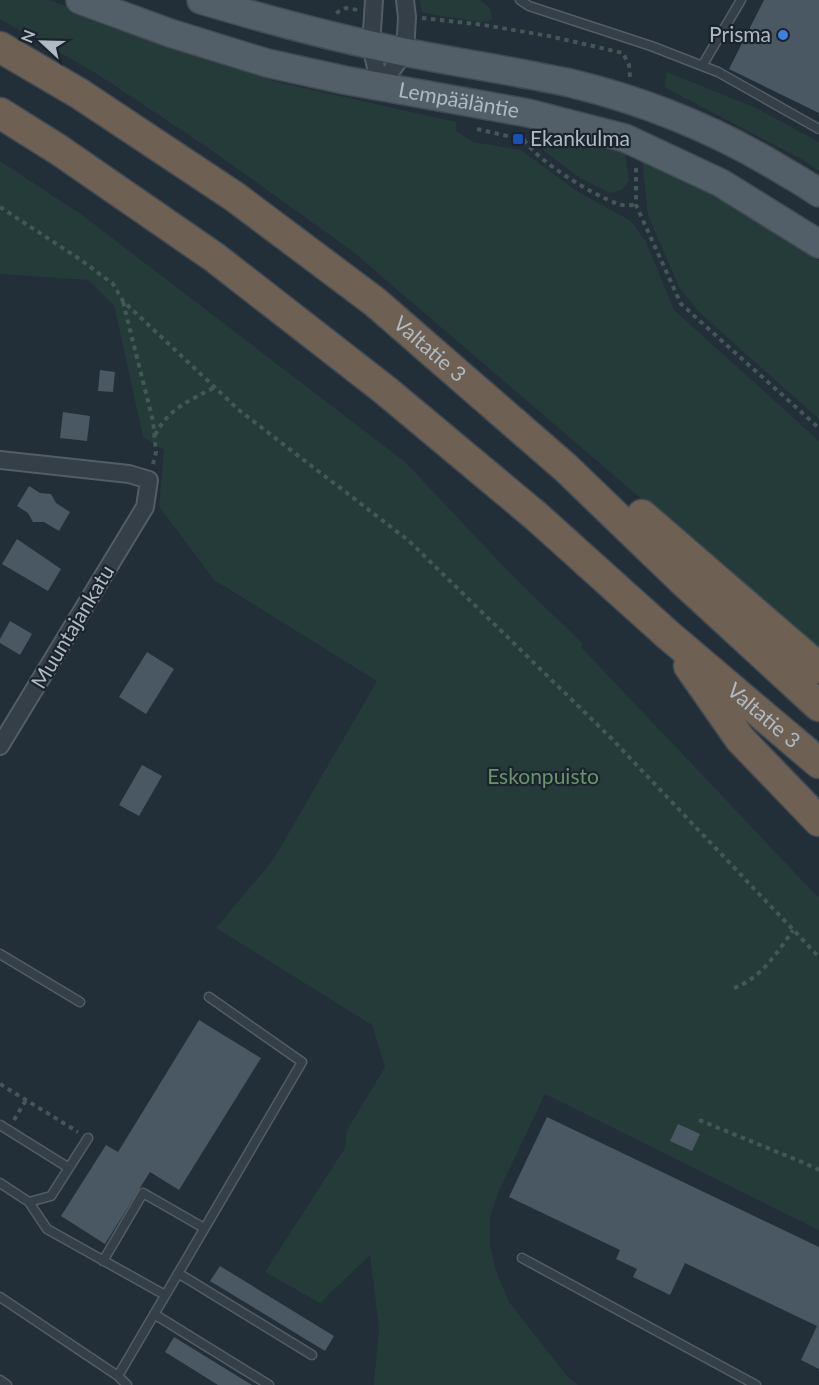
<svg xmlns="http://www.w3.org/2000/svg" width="819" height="1385" font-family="Lato,sans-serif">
  <rect width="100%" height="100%" fill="#222e38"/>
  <!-- green -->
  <path fill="#253b3a" d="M0,0H49L273,81L456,122V131L473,142L521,150L575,190L631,221L646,242L674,310L819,441V651L352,251L207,147L94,72L0,19Z
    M420,0H480L490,8L492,18L489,21L480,22L424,13L422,12Z
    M667,72L756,108L819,142V171L803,160L664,87Z
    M539,139L603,145L625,152L629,181L622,190L610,193L580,178L544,151Z
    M642,158L702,180L787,233L819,260V419L699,312L679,287L648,215Z
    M0,161L82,215L405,462L512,575L583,644L581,647L819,898V1230L545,1094L498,1193L490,1217V1244L496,1271L509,1302L567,1376L578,1385H374L379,1328L370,1255L320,1303L265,1272L345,1148L347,1130L385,1067L372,1025L216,928L273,860L377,681L214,580L159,506L164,450L143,437L114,305L88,280L0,274Z"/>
  <!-- building -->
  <path fill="#4a5863" d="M764,0H819V113L729,69Z
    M100,370L115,372L113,392L98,391Z
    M63,412L90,416L87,441L60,438Z
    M29,486L40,493L51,494L56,503L70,512L59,531L44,522H33L28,513L17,506Z
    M17,539L61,569L48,591L2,564Z
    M10,621L32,634L20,655L0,643V639Z
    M147,652L174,669L146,714L119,697Z
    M142,765L162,776L139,816L119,805Z
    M199,1020L261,1058L179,1190L150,1172L105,1244L61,1216L106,1145L118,1152Z
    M547,1117L819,1247V1369L801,1360L817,1326L685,1263L670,1295L633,1277L637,1269L616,1259L620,1250L509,1197Z
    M678,1124L700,1134L692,1151L670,1141Z
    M220,1266L334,1336L325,1351L210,1281Z
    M174,1337L252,1385H218L165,1352Z"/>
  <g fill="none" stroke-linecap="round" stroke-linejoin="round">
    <defs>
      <path id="service" d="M520,0L529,6L651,46L718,72L819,129
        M702,66L741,0
        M0,954L80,1002
        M0,1125L69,1168
        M0,1183L29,1202L47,1229L165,1295
        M29,1202L51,1196L88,1138
        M522,1258L756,1385
        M103,1261L143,1193L204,1228
        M178,1273L312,1355
        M0,1297L118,1376L127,1385
        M154,1314L269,1385
        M118,1376L302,1062L209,997
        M0,1380L7,1385"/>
      <path id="minor" d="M374,0L371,45L380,86
        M380,86L405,52L407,17L405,0
        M0,460L129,474L149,480L145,507L0,746"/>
      <g id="primary">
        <path id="s1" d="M80,0L170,33L267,63L344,80L528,113L625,138L721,183L819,244"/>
        <path d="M201,0C268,20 335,38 404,52C459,63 515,71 570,83C641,100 709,127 772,164C788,174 804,182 819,193"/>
      </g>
      <g id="motorway">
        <path id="s2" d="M0,47L80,94L235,197L375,302L566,468L681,579L819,706"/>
        <path id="s3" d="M0,113L59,150L214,257L385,390L536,516L667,634L819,763"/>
        <path d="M642,515L819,668"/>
        <path d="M689,666L740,739L819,821"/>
      </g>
    </defs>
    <!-- service casing -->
    <use href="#service" stroke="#535d66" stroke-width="11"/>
    <!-- minor casing -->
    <use href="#minor" stroke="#535d66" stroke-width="20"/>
    <!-- primary casing -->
    <use href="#primary" stroke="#424b54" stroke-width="30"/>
    <!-- motorway casing -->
    <use href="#motorway" stroke="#404a53" stroke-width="33"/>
    <!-- path -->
    <path stroke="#445757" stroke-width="4" stroke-dasharray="4.5 4.5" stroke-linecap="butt" d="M336,13L346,8L358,10
      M422,18L484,25L549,36L623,53L629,65L630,77
      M477,129L533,142
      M524,140C539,162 591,194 618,204C623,206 630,205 636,205
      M636,168V205L681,304L819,428
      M0,207L81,260L113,284L123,301L240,411L408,540L611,738L819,957
      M123,302L153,421L156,452L153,464
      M155,435C169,408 189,401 215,387
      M734,988C760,979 778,952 793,930
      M0,1084L78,1132
      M14,1120L26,1100
      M699,1120L802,1162L819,1170"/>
    <!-- service -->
    <use href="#service" stroke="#353f48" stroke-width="8"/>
    <!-- minor -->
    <use href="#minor" stroke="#353f48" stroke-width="16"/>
    <!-- primary -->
    <use href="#primary" stroke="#535f68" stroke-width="27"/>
    <!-- motorway -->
    <use href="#motorway" stroke="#6e6053" stroke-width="30"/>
  </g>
  <!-- markers -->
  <circle fill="#3f7fe0" stroke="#1b242d" stroke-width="2" cx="783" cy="35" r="6"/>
  <rect fill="#1a4fb4" stroke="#1b242d" stroke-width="2" x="512" y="133" width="12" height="12" rx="3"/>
  <g text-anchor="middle" stroke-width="4.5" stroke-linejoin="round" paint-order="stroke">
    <!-- poi labels -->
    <g font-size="21" fill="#b0bac4" stroke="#1b242d" text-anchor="end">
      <text x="771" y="42">Prisma</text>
      <text x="530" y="146" text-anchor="start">Ekankulma</text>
    </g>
    <!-- street labels -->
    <g font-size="21" fill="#b0bac4" stroke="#1b242d">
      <text dy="7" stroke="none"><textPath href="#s1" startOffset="393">Lempääläntie</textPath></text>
      <text dy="7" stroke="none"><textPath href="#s2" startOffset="526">Valtatie 3</textPath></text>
      <text transform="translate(73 627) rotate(-59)" y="7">Muuntajankatu</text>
      <text dy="7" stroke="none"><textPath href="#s3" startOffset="974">Valtatie 3</textPath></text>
    </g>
    <!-- park labels -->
    <g font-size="21" fill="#69946e" stroke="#1b242d">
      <text x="543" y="784">Eskonpuisto</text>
    </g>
  </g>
  <!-- north arrow -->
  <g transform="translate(42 42) rotate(292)" stroke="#1b242d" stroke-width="4.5" paint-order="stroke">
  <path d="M0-4.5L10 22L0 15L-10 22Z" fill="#b0bac4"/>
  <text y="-9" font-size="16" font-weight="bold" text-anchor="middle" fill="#b0bac4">N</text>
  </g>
</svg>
